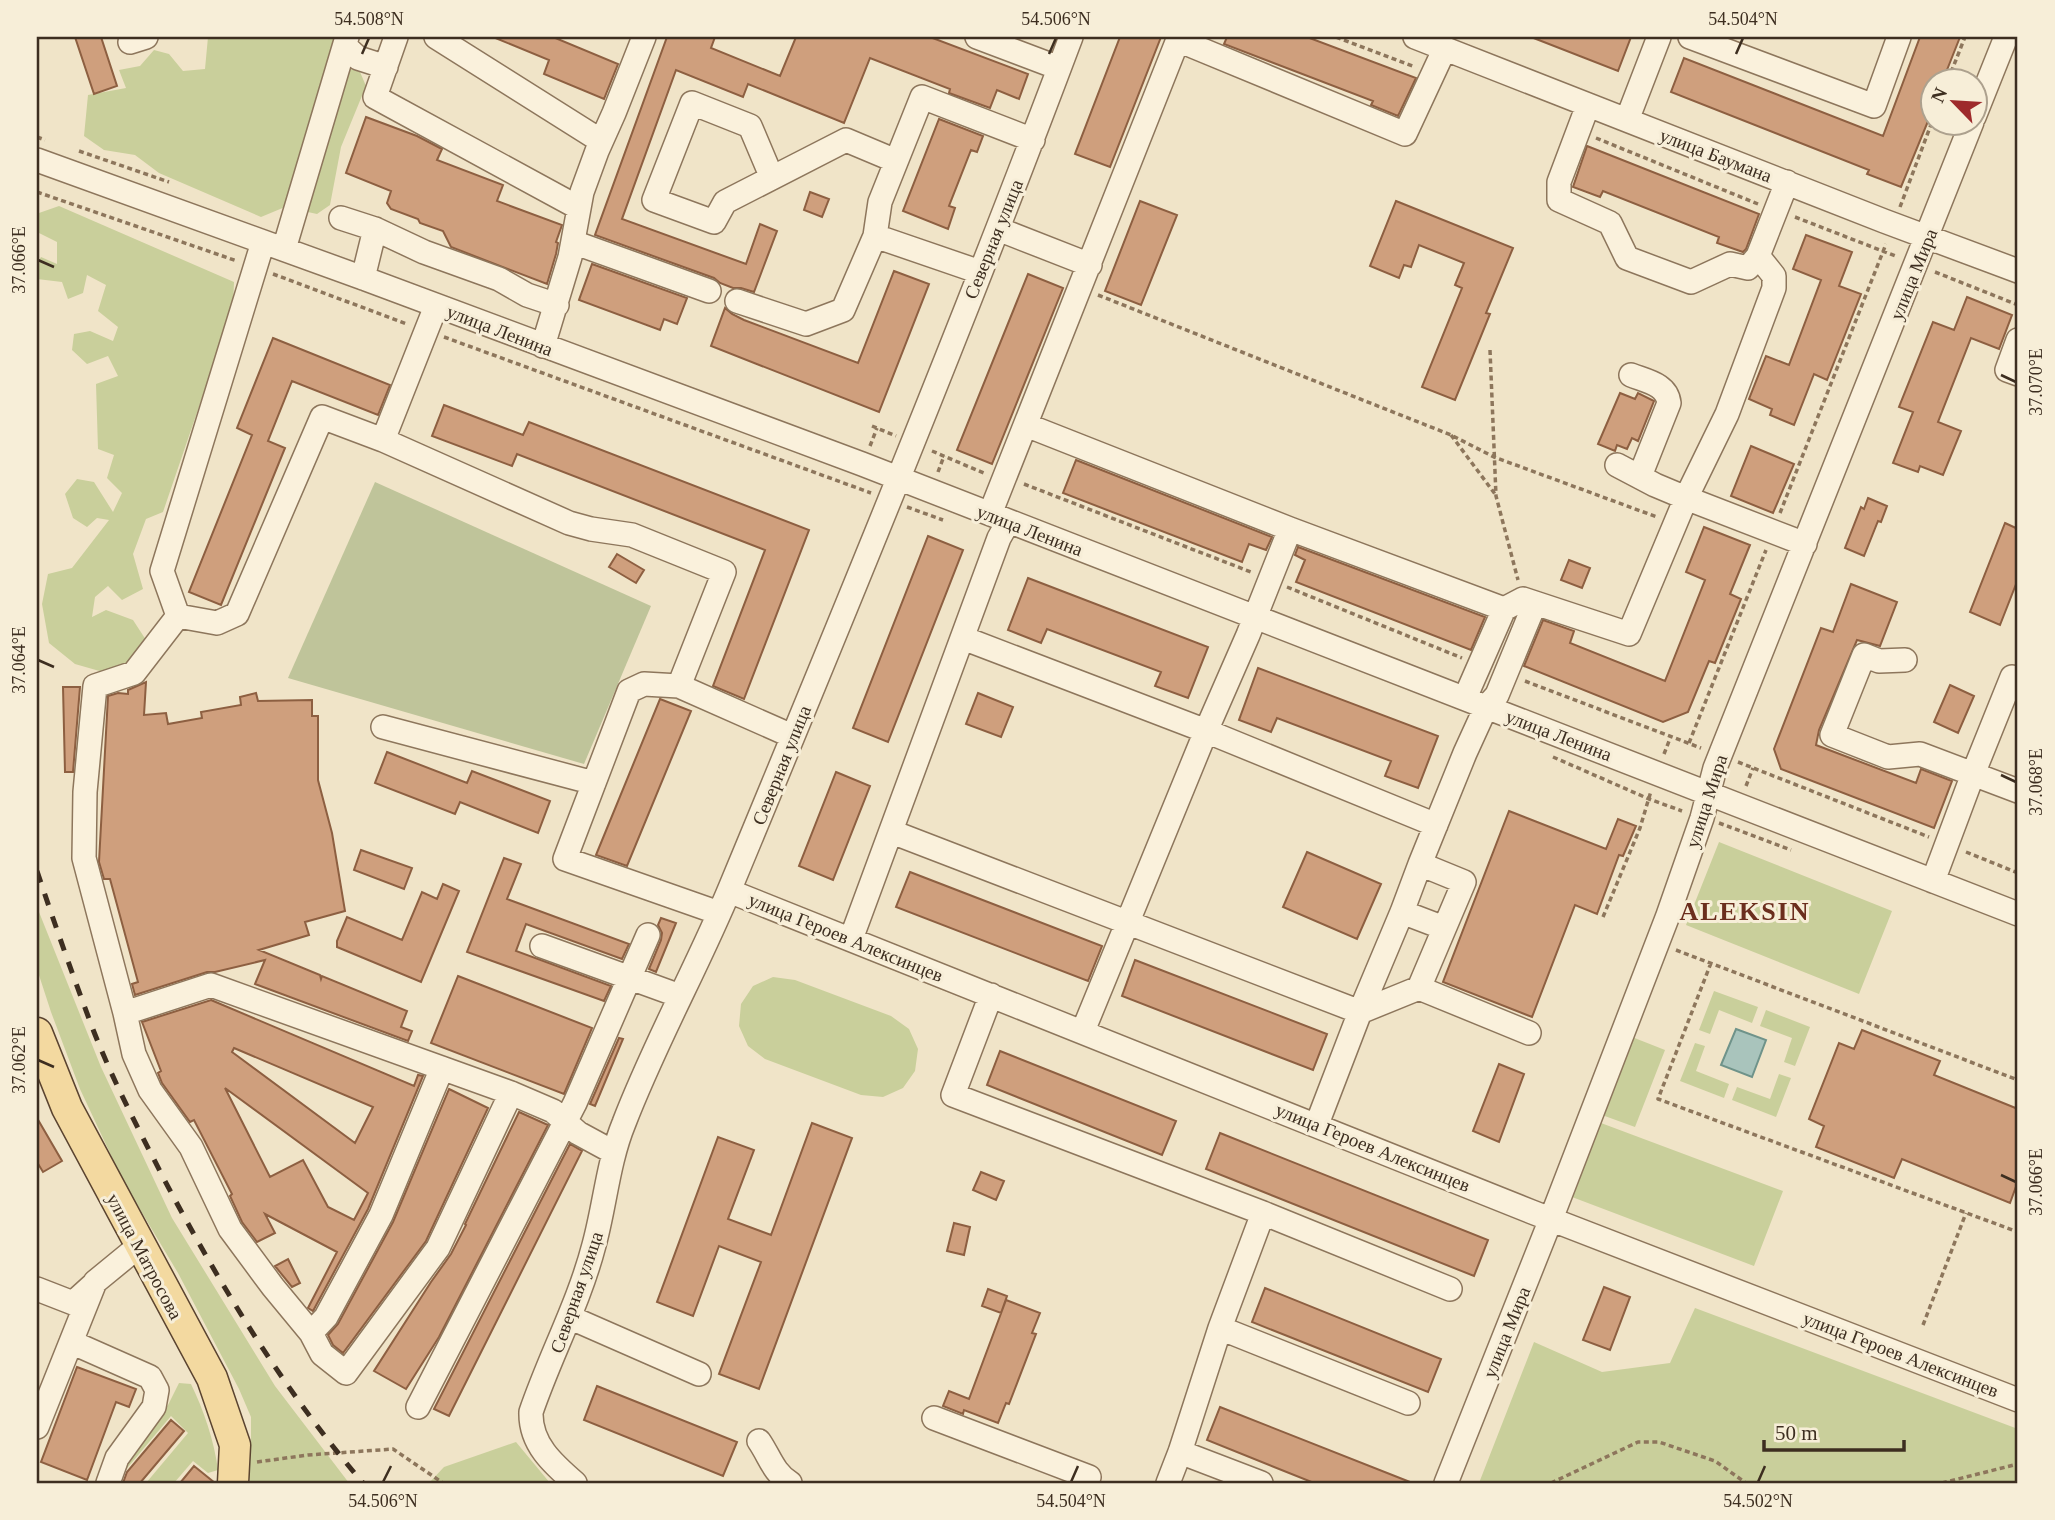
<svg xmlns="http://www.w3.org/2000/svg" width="2055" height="1520" font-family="Georgia,serif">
  <rect width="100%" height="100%" fill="#f0e4c8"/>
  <!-- green -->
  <path fill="#c9cf9b" d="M208,37H338L332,63L360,72L366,86L341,147L330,205L317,214L285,207L261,217L159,173L135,155L104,150L84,136L88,95L126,88L119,70L140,66L154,50L169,54L183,71L205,69Z
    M59,206L234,282L233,307L163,512L146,519L133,554L143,589L122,600L108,586L95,597L92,617L106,610L133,620L146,640L138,664L117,676L75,664L49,643L42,604L48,574L72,568L109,520L97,518L87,527L73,518L65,494L77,479L94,482L113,512L122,493L107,478L114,455L98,449L96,384L118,376L108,356L87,364L72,350L74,334L90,331L113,341L118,327L98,311L106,285L87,275L83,293L68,299L62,282L37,279V264L41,257L57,264V242L39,233V213Z
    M1719,842L1892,911L1859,994L1686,925Z
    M37,907L101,1067L172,1218L275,1386L349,1483H251L246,1471L251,1453V1417L239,1389L178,1273L123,1181L80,1089L51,1012L37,969Z
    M773,977L795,980L891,1016L909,1029L918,1049L915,1071L903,1088L883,1097L861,1095L765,1059L748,1046L739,1026L741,1004L753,986Z
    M1714,991L1758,1007L1752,1023L1719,1010L1710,1034L1699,1030Z
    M1766,1010L1810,1027L1795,1066L1784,1062L1792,1038L1760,1026Z
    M1632,1037L1665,1050L1635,1127L1602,1115Z
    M1695,1043L1705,1046L1696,1071L1729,1084L1724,1098L1680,1081Z
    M1779,1074L1791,1078L1776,1117L1732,1100L1737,1087L1770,1099Z
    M1601,1123L1783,1191L1754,1266L1572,1197Z
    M1695,1308L2018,1429V1483H1479L1534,1342L1602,1372L1670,1363Z
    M179,1383L191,1384C204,1411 214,1440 218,1470L208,1473L193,1461L174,1483H146L188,1433L171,1416L123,1473L120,1463L168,1405Z
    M516,1442L550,1483H429L444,1467Z"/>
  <!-- cemetery -->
  <path fill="#bfc49a" d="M375,482L651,606L584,764L288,678Z"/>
  <!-- water -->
  <path fill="#a9c4bc" stroke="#6f938a" stroke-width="2" d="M1736,1029L1766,1040L1752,1077L1721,1065Z"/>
  <!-- building -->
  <path fill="#cf9f7d" stroke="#8d5f41" stroke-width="2" fill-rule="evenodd" d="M75,37H101L117,86L94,94Z
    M493,37H553L618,64L604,99L544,74L549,60Z
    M667,37H715L711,48L780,76L796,37H930L1028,74L1019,99L997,90L990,108L949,93L950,89L870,58L844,123L748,84L743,97L676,70L622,219L746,264L760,224L777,231L754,292L741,288H733L720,283L714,278L595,235Z
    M1120,37H1161L1110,167L1075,154Z
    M1227,37H1307L1416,78L1398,116L1371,105L1373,101L1224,44Z
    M1531,37H1631L1618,71Z
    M1920,37H1960L1943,80H1933V109L1901,187L1867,174L1869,170L1671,92L1684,58L1883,136Z
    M366,117L417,136L442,149L437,160L503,185L497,201L562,225L556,242L558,243L556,254L547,284L451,247L443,231L420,223L418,219L391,209L387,203L391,191L346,173Z
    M939,119L983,136L977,152L971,150L949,206L955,208L948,229L903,211Z
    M1587,146L1759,214L1746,249L1743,252L1717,243L1719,237L1603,191L1600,197L1573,187Z
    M810,192L829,199L822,217L804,210Z
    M1140,201L1177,215L1141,305L1105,291Z
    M1396,201L1513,248L1486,313L1490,314L1455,400L1422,387L1462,288L1455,285L1464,263L1419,245L1411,267L1404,265L1399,278L1370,266Z
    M1806,235L1852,252L1839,286L1861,294L1827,380L1814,374L1794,425L1770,415L1772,409L1749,399L1766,356L1789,365L1821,280L1793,269Z
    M592,264L687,298L677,324L664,319L660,330L579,300Z
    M894,271L929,284L879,412L711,346L725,308L732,314L744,320L858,363Z
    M1028,274L1063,288L992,464L957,450Z
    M1967,297L2012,315L1999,349L1971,338L1938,422L1961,431L1943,475L1920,466L1918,472L1893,463L1913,412L1899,407L1933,322L1954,330Z
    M273,338L390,385L378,415L292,381L268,441L285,448L221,605L189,592L252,435L237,428Z
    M1620,393L1635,399L1638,393L1654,401L1638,441L1632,438L1627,449L1617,445L1615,451L1598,444Z
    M444,405L523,435L529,422L809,530L744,699L713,686L765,550L517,454L512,466L432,436Z
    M1751,446L1794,464L1773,513L1731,496Z
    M1076,460L1272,537L1266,550L1249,544L1242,562L1063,493Z
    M1868,498L1887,506L1881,522L1878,521L1864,556L1845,548L1861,507L1864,509Z
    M2005,523L2018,529V579L2000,625L1970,612Z
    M1704,527L1750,545L1730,594L1741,599L1715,663L1709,661L1688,712L1663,722L1524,666L1543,620L1574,631L1570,643L1665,681L1705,580L1686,572Z
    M928,536L963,550L888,742L853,728Z
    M1298,547L1485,617L1471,650L1296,582L1305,560L1295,555Z
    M617,554L644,570L636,583L609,567Z
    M1569,560L1590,568L1582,588L1561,580Z
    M1028,578L1208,647L1188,698L1155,686L1161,672L1047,629L1041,643L1008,630Z
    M1851,584L1897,602L1880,646L1857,640L1819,730L1816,745L1916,783L1921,769L1952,781L1934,828L1781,769L1774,749L1821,628L1833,632Z
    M1258,668L1438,736L1418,788L1385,776L1391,761L1277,718L1271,732L1239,720Z
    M146,682L144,715L166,713L168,724L202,718L201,712L241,705L240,697L256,693L258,701L312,700V716H318V780L332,833L345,911L305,922L309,935L259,950L320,975L321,979L322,976L407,1011L401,1027L412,1031L408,1041L255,984L265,960L215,972H207L135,995L132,984L138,982L110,879H104L99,862L108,696L118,693L128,694V690Z
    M1950,685L1974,696L1958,733L1934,722Z
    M63,687H80L73,772H65Z
    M978,693L1013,707L1001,737L966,724Z
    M660,699L691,711L627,866L596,855Z
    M387,752L467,783L472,771L550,801L538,833L460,802L455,814L375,783Z
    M836,772L870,786L833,880L799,866Z
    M1509,811L1606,849L1618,819L1636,826L1623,856L1619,855L1597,914L1575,905L1532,1017L1443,982Z
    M361,850L412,868L404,889L354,870Z
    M1307,852L1381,884L1357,939L1283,907Z
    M504,858L521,864L507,899L629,944L622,959L526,924L516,951L611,986L604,1001L467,952Z
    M910,872L1102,946L1088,981L896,907Z
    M443,884L459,891L421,982L337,947V941L347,917L402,940L422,892L437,899Z
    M661,918L676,923L656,972L649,969L661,940L662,933L658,925Z
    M1135,960L1327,1034L1313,1070L1122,996Z
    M458,976L592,1028L564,1094L431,1043Z
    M211,1000L414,1086L418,1075L423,1076L368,1209L313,1311L308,1308L337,1252L265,1214L275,1233L257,1242L242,1222L230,1196L232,1194L194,1120L190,1122L162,1083L158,1073L161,1071L142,1022ZM234,1048L373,1107L355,1143L232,1052ZM225,1088L368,1193L354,1220L328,1207L303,1160L270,1177Z
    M1862,1030L1940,1061L1934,1075L2018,1109V1181L2010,1203L1902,1159L1894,1178L1816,1147L1824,1126L1809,1119L1839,1043L1854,1049Z
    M619,1038L623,1039L595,1106L590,1104Z
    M1000,1051L1176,1121L1162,1155L987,1085Z
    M1499,1064L1524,1074L1499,1142L1473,1131Z
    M449,1089L488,1108L426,1241L343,1353L333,1345L328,1335L338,1324L393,1222Z
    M519,1112L548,1125L439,1337L406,1389L374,1371L431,1282L451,1254L466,1225L465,1224Z
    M37,1118L62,1161L43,1172L37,1162Z
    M812,1123L852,1138L759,1389L719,1374L761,1262L719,1246L693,1316L657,1302L718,1137L754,1150L728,1219L771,1235Z
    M1220,1133L1488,1240L1474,1276L1206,1169Z
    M570,1144L582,1151L449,1416L434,1409Z
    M981,1172L1004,1181L996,1200L973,1190Z
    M954,1223L970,1227L964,1255L947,1251Z
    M288,1259L300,1283L292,1287L275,1266Z
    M1604,1287L1630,1297L1610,1350L1583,1340Z
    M1265,1288L1441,1359L1428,1392L1252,1322Z
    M988,1289L1007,1296L1001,1313L982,1306Z
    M1006,1300L1040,1313L1032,1333L1036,1334L1009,1404L1006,1403L998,1423L964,1410L963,1414L943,1406L949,1391L969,1399Z
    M77,1367L136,1389L129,1407L116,1402L87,1480L41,1462Z
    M597,1386L737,1442L723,1476L584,1420Z
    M1220,1407L1410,1482V1483H1314L1207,1440Z
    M171,1420L184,1431L140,1483H123L127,1472Z
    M194,1466L215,1483H180Z"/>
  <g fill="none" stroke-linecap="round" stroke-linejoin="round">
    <defs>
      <path id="minor" d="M396,37L375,97L579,208
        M436,37L601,141
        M977,37L1059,68
        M1415,37L1884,221L2018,271
        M1690,37L1874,106L1899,37
        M1178,40L1405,134L1445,48
        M130,42L146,37
        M345,46L358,58L386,67
        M1588,105L1559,182V200L1610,223L1627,258L1691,282L1730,264L1748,268L1758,256L1787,182
        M1974,117L2006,37
        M1627,120L1659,37
        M37,160L363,278L862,464L2018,914
        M772,178L750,126L692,103L654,200L714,222L725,202L846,140L896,161
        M341,218L375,229L424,252L499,279L527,295L557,305
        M998,229L1090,265
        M875,236L980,272
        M263,242L162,571L178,616L217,623L237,614L322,417L383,440L569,523L591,529L632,535L724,572L679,686
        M573,242L709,291
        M284,249L347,37
        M363,278L375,229
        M737,301L806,324L843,310L875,236L880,202L922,97L1033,140
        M2018,340L2007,370L2018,374
        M543,346L570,257L582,192L597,151L614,113L644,37
        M1631,375C1646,381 1667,384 1669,403L1640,476
        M1026,425L1290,529L1504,609
        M383,440L436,306
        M1617,465L1655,485L1686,498L1805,544
        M990,514L1179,37
        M178,616L134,673L95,686L85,792L84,858L125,1013L134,1054L150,1090L191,1147L230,1229L273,1287L311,1333L322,1354L346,1373L438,1248L511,1093
        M963,638L1206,731L1436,825
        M1905,660L1879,661L1864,655L1832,735L1888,757L1920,754L2018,791
        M1465,698L1504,609L1523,599L1629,634L1686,498L1727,414L1774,288V276L1758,256
        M383,727L594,783
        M892,832L1360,1012L1419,988L1464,882L1420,864
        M1933,881L1973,774L2012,677
        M729,891L1532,1212L2018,1400
        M1402,912L1444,928
        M719,913L565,859L629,691L644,684L679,686L792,736
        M851,939L999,538L1008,522
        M542,946L680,996
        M1419,988L1529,1033
        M991,995L953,1095L1263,1213L1450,1289
        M125,1013L211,985L511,1093L553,1111L578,1133L613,1152
        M1083,1031L1206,731L1248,635L1290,529
        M1317,1124L1360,1012L1402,912L1420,864L1465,753L1486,707L1497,695L1535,603
        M37,1289L73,1303L94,1284
        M569,1317L699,1374
        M1220,1328L1408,1403
        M311,1333L326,1317L381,1215L442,1068
        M71,1342L150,1377L157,1390L154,1407L117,1458L108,1483
        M418,1407L575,1103L648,935
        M934,1418L1089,1477L1086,1483
        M37,1427L95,1282L139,1246
        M759,1441C770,1457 773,1472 790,1483
        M1180,1452L1261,1483
        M575,1483C553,1464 530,1444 531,1412C550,1356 579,1303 594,1245C605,1205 608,1162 624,1123C655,1042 698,966 731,886C848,604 964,322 1071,37
        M1168,1483L1180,1452L1220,1328L1263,1213
        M1446,1483L1551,1219L1667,918L1702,818L1715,768L1972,122"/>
      <path id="major" d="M37,1033L67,1108L212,1378L235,1445L233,1483"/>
    </defs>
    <!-- minor casing -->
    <use href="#minor" stroke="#8d765c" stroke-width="26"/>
    <!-- major casing -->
    <use href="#major" stroke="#5b4430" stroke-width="33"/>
    <!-- path -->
    <path stroke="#8d765c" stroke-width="3.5" stroke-dasharray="5 3.5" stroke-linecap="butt" d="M1336,37L1415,67
      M1948,80L1965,37
      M37,137L45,140
      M1596,138L1758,204
      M79,151L169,182
      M37,192L237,261
      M1900,207L1932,122
      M1795,217L1898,257
      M1935,272L2018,305
      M273,274L407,324
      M1098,295L1451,435L1494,457L1657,517
      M444,337L871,493
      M1490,350L1496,496L1518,580
      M872,426L896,436
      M1451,435L1495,494
      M870,446L877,428
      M932,451L986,474
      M938,472L944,456
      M1024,484L1251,572
      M907,507L943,520
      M1780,513L1886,244
      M1287,587L1462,658
      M1525,681L1701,748
      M1689,743L1766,550
      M1664,754L1671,736
      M1553,757L1649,799L1682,811
      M1738,762L1929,837
      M1746,786L1753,768
      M1719,823L1791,850
      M1966,852L2018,873
      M1603,917L1640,828L1651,791
      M1676,950L2018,1080
      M1711,963L1658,1099L2018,1232
      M1923,1325L1966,1213
      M257,1462L308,1455L393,1449L443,1483
      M1551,1483L1638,1442H1659L1715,1461L1746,1483
      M1942,1483L2018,1464"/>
    <!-- minor -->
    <use href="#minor" stroke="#faf1dc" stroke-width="23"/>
    <!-- major -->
    <use href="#major" stroke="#f3d9a0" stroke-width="30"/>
    <!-- rail -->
    <path stroke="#3d2e20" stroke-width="5" stroke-dasharray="12 12" stroke-linecap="butt" d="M37,871C55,925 74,979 94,1032C114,1083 140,1132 165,1181C221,1287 285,1392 363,1483"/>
  </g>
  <!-- ticks -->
  <path fill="none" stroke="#3d2e20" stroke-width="2.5" d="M362,54L369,38M1049,54L1056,38M1736,54L1743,38M38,260L54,267M2001,375L2016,382M38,660L54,667M2001,775L2016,782M38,1060L54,1067M2001,1175L2016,1182M383,1482L391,1466M1071,1482L1078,1466M1758,1482L1765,1466"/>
  <g text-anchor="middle" stroke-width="6" stroke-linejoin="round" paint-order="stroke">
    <!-- street labels -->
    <g font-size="19" fill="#3d2e20" stroke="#f7eed8">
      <text transform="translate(1716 155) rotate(21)" y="7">улица Баумана</text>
      <text transform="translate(993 239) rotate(-68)" y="7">Северная улица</text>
      <text transform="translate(1913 274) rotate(-68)" y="7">улица Мира</text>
      <text transform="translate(500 330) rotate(21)" y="7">улица Ленина</text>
      <text transform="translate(1030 530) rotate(21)" y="7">улица Ленина</text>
      <text transform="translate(1559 735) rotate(21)" y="7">улица Ленина</text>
      <text transform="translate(781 765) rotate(-68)" y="7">Северная улица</text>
      <text transform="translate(1706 801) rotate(-72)" y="7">улица Мира</text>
      <text transform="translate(846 937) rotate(22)" y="7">улица Героев Алексинцев</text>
      <text transform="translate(1373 1147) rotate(22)" y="7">улица Героев Алексинцев</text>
      <text transform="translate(145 1256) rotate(62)" y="7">улица Матросова</text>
      <text transform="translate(576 1292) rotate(-71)" y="7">Северная улица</text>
      <text transform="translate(1506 1332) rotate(-68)" y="7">улица Мира</text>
      <text transform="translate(1901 1354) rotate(21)" y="7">улица Героев Алексинцев</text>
    </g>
    <!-- district labels -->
    <g font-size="26" font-weight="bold" letter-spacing="2" fill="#6b2e1e" stroke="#f7eed8">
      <text x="1745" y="920">ALEKSIN</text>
    </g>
  </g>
  <!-- border -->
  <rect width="2055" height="1520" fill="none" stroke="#f7eed8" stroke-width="77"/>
  <!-- north arrow -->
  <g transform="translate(1954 102) rotate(295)"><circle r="33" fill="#f7eed8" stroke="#ada18e" stroke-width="2"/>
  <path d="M0-5L12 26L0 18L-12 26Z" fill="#9e2a2b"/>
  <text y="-10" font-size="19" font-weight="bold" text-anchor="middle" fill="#3d2e20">N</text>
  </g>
  <!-- scale -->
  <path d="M1764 1440v10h140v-10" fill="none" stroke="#3d2e20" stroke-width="3.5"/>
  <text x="1775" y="1440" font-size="21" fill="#3d2e20" stroke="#f7eed8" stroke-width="5" paint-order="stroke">50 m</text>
  <rect x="38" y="38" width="1978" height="1444" fill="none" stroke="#3d2e20" stroke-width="2.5"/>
  <g font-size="18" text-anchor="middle" fill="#3d2e20">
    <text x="369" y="25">54.508°N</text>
    <text x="1056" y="25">54.506°N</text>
    <text x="1743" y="25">54.504°N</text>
    <text transform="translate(19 260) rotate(-90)" y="6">37.066°E</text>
    <text transform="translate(2036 382) rotate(-90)" y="6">37.070°E</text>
    <text transform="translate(19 660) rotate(-90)" y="6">37.064°E</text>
    <text transform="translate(2036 782) rotate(-90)" y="6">37.068°E</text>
    <text transform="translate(19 1060) rotate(-90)" y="6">37.062°E</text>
    <text transform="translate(2036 1182) rotate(-90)" y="6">37.066°E</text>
    <text x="383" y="1507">54.506°N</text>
    <text x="1071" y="1507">54.504°N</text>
    <text x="1758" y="1507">54.502°N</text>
  </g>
</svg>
